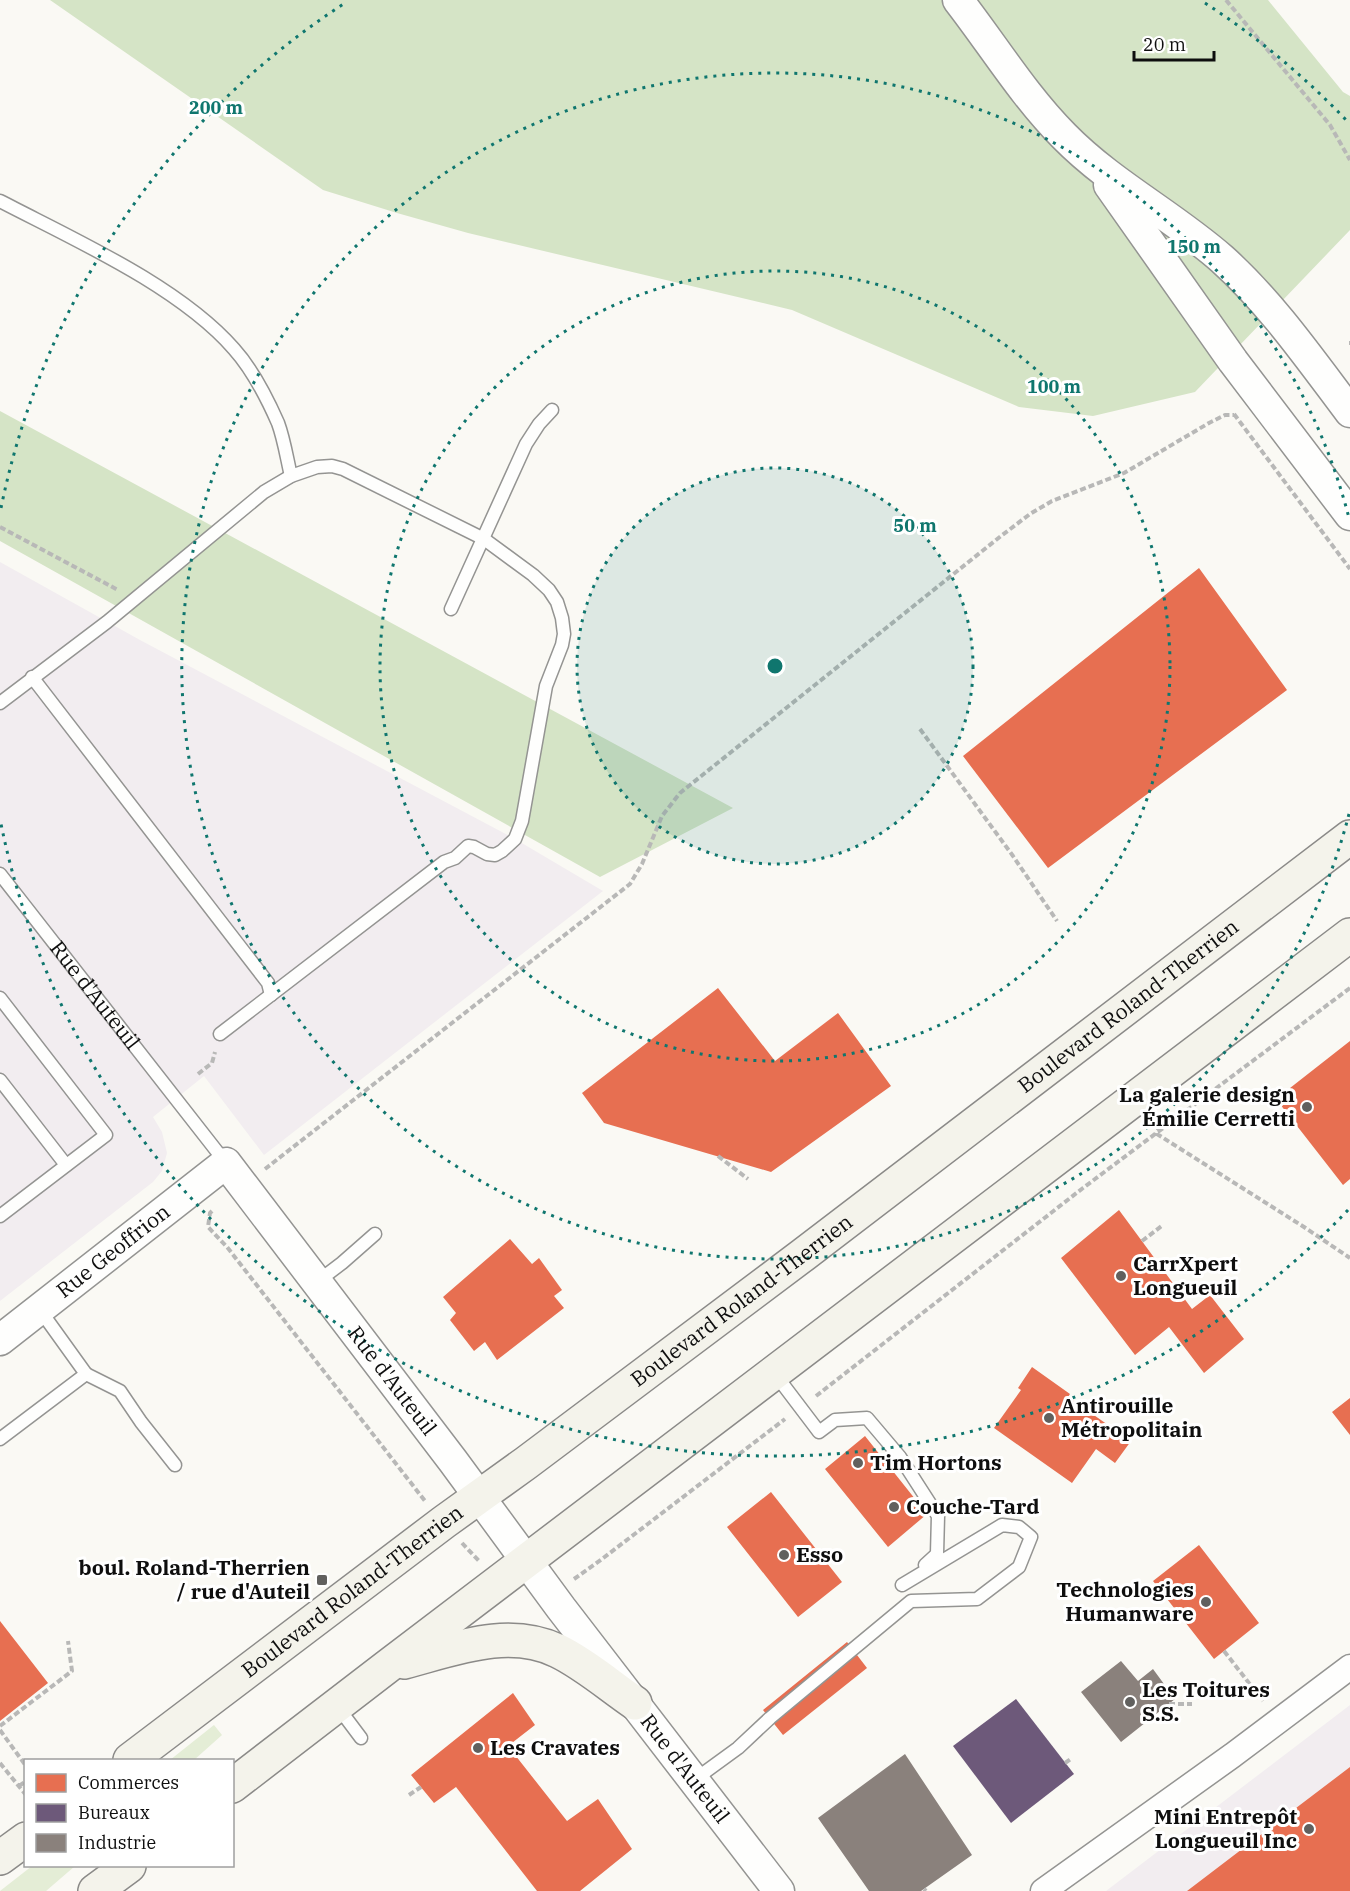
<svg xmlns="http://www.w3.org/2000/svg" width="1350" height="1891" font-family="'IBM Plex Serif',serif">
  <rect width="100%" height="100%" fill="#faf9f4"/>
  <!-- industrial -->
  <path fill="#f2edf0" d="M0,562L140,640L515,839L603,891L264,1155L204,1076L153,1117L162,1132L167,1153L162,1171L153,1182L0,1301Z
    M1350,1705V1891H1106Z"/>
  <!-- green -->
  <path fill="#e4edd6" d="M214,1725L222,1735L194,1760H170Z
    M32,1866H75L46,1891H0Z"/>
  <!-- forest -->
  <path fill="#d5e4c6" d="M50,0H1268L1343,92L1350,96V230L1195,392L1093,416L1019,407L792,310L468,233L397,213L323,190Z
    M0,411L733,808L600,877L0,541Z"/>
  <!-- shops -->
  <path fill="#e76f51" d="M1199,568L1287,690L1048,868L963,756Z
    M718,988L775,1061L838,1013L891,1086L771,1172L604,1123L582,1093Z
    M1350,1041V1179L1343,1185L1276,1099Z
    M1119,1210L1192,1309L1210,1295L1244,1339L1204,1373L1169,1327L1135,1355L1061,1258Z
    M510,1239L532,1264L539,1258L562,1290L554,1296L564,1308L497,1360L485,1342L474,1351L450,1320L456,1313L443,1297Z
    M1032,1367L1070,1394L1068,1397L1131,1441L1115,1463L1096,1449L1072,1483L994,1428L1021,1390L1018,1388Z
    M1350,1398V1435L1332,1412Z
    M865,1436L927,1514L888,1547L825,1469Z
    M771,1492L842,1582L798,1617L727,1527Z
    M1199,1545L1259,1623L1214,1659L1153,1581Z
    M0,1621L48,1683L0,1721Z
    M847,1642L867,1668L783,1735L763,1710Z
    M513,1693L535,1725L508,1746L567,1821L598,1799L632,1849L580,1891H537L456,1787L434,1803L411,1775Z
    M1350,1767V1891H1187Z"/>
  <!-- offices -->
  <path fill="#6d597a" d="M1016,1699L1074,1774L1011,1823L953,1746Z"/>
  <!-- industry -->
  <path fill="#8a817c" d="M1121,1661L1138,1681L1153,1669L1175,1699L1121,1742L1081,1692Z
    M905,1754L972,1855L921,1891H869L818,1818Z"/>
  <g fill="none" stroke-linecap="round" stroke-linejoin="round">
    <defs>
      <g id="service">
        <path d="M0,201C73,239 179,286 234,349C252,369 267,398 278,423C284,439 287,459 291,476"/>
        <path d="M451,609L526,444L539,424L552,410"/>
        <path d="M32,677L268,983L271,995"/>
        <path d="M0,703L107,622L264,492L291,476L317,467L332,466L343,469L484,539L533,575L549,590L557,602L562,618L564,634L562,645L546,686L522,821L515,839L502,851L495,855L487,854L474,847L468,846L455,858L444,862L220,1034"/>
        <path id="s1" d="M0,874L226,1163"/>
        <path d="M0,998L106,1135L0,1216"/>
        <path d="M0,1080L66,1165"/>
        <path d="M317,1282L342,1263L375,1234"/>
        <path d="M86,1374L120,1391L141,1422L175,1465"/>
        <path d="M775,1374L819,1432L835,1420L867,1418L900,1457L938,1516L937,1554L925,1565"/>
        <path d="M0,1439L86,1374L40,1310"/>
        <path d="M337,1706L361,1738"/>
        <path d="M694,1780L738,1748L770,1718L911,1601L977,1599L1019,1567L1031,1537L1019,1527L1002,1525L902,1585"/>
      </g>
      <path id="minor" d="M1043,1891L1233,1755L1350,1667"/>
      <g id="tertiary">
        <path d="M958,0C993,45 1024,96 1064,136C1111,184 1172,215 1222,259C1271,303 1310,359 1350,412"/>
        <path d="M1109,185L1233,361L1350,515"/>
        <path id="s2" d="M0,1340L226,1163L453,1461L561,1608L779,1891"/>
      </g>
      <g id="secondary">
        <path d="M404,1662C454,1649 508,1627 558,1651C585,1664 610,1686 635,1703"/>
        <path id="s3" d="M130,1760L444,1522L526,1463L803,1255L1350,837"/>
        <path d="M232,1786L388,1666L1350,935"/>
        <path d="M0,1858L26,1839"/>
        <path d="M95,1891L129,1866"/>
      </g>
    </defs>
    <!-- service casing -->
    <use href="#service" stroke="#949492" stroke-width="15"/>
    <!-- minor casing -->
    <use href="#minor" stroke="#949492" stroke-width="27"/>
    <!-- tertiary casing -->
    <use href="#tertiary" stroke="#949492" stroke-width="33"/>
    <!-- secondary casing -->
    <use href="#secondary" stroke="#8b8a88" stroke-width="36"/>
    <!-- path -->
    <path stroke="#b8b8b7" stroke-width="4" stroke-dasharray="6 3" stroke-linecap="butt" d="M1226,0L1330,125L1350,160
      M1349,343H1350
      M1234,414L1350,569
      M0,527L118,590
      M920,729L1013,856L1057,921
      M198,1074L212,1063L215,1052
      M1156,1117L1160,1122L1157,1134L1304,1227L1350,1258
      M718,1156L748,1179
      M265,1169L630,884L642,864L662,816L680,793L1001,536L1030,514L1052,501L1124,473L1209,423L1225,415H1234
      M212,1211L210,1213L208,1227L227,1247L425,1501
      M1142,1241L1163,1225
      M816,1396L1083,1188L1350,988
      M462,1543L479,1561
      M574,1579L602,1559L785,1419
      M1224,1651L1263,1701
      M1169,1704H1192
      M0,1726L72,1671L68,1641
      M0,1730L26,1766
      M0,1763L26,1795
      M1065,1763L1072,1758
      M19,1786L26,1781
      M409,1795L421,1787
      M924,1889L926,1891"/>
    <!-- service -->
    <use href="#service" stroke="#fefefd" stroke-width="12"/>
    <!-- minor -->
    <use href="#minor" stroke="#fefefd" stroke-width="24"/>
    <!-- tertiary -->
    <use href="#tertiary" stroke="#fefefd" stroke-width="30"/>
    <!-- secondary -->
    <use href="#secondary" stroke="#f4f3eb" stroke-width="33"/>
  </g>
  <!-- distance rings -->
  <circle cx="775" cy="666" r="198" fill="#0f766e" fill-opacity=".12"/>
  <g fill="none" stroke="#0f766e" stroke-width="3" stroke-dasharray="3 6">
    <circle cx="775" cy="666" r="198"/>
    <circle cx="775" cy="666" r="395"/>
    <path d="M1349 814A593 593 0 1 1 1349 518"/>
    <path d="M1348 1210A790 790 0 0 1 1 824M1 508A790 790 0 0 1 345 3M1205 3A790 790 0 0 1 1348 122"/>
  </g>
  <!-- markers -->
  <g fill="#61605e" stroke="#fff" stroke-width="2">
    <circle cx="1307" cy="1107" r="6"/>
    <circle cx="1121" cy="1276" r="6"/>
    <circle cx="1049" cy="1418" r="6"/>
    <circle cx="858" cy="1463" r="6"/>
    <circle cx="894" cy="1507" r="6"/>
    <circle cx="784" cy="1555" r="6"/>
    <rect x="316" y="1574" width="12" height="12" rx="3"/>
    <circle cx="1206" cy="1602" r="6"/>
    <circle cx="1130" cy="1702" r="6"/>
    <circle cx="478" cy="1748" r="6"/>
    <circle cx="1309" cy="1829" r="6"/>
  </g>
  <g text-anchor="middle" stroke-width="6" stroke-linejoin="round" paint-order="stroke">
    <!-- street labels -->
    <g font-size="21" fill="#0e0e0e" stroke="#fff">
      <text dy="7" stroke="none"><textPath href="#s1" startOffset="154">Rue d'Auteuil</textPath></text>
      <text dy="7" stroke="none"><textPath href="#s3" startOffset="1251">Boulevard Roland-Therrien</textPath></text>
      <text dy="7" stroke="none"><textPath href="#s2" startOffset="144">Rue Geoffrion</textPath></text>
      <text dy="7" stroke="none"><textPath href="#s3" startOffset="765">Boulevard Roland-Therrien</textPath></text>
      <text dy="7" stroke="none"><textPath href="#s2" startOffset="561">Rue d'Auteuil</textPath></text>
      <text dy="7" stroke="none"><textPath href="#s3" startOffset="279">Boulevard Roland-Therrien</textPath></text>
      <text dy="7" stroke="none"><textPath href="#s2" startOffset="1047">Rue d'Auteuil</textPath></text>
    </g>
    <!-- poi labels -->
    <g font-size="21" font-weight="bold" fill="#0e0e0e" stroke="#fff" text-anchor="start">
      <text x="1295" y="1102" text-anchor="end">La galerie design<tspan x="1295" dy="24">Émilie Cerretti</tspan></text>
      <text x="1133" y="1271">CarrXpert<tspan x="1133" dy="24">Longueuil</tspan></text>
      <text x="1061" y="1413">Antirouille<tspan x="1061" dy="24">Métropolitain</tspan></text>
      <text x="870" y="1470">Tim Hortons</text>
      <text x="906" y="1514">Couche-Tard</text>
      <text x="796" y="1562">Esso</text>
      <text x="310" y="1575" text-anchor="end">boul. Roland-Therrien<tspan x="310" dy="24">/ rue d'Auteil</tspan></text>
      <text x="1194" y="1597" text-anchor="end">Technologies<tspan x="1194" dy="24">Humanware</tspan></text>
      <text x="1142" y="1697">Les Toitures<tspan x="1142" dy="24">S.S.</tspan></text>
      <text x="490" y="1755">Les Cravates</text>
      <text x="1297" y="1824" text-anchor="end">Mini Entrepôt<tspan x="1297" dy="24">Longueuil Inc</tspan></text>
    </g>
  </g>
  <circle cx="775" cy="666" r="9" fill="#0f766e" stroke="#fff" stroke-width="3"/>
  <g font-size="18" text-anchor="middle" font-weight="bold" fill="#0f766e" stroke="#fff" stroke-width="6" stroke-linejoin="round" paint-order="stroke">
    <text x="216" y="114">200 m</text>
    <text x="1194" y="253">150 m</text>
    <text x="1054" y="393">100 m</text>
    <text x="915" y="532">50 m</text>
  </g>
  <!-- legend -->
  <rect x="24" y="1759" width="210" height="108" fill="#ffffff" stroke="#9f9f9f" stroke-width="1.5"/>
  <rect x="36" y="1774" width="30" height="18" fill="#e76f51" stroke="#9f9f9f" stroke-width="1.5"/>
  <text x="78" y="1789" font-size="18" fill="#0e0e0e">Commerces</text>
  <rect x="36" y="1804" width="30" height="18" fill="#6d597a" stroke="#9f9f9f" stroke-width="1.5"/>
  <text x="78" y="1819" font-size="18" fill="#0e0e0e">Bureaux</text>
  <rect x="36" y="1834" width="30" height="18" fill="#8a817c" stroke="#9f9f9f" stroke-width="1.5"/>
  <text x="78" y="1849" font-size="18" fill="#0e0e0e">Industrie</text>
  <!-- scale -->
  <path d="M1134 51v9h80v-9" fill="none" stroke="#0e0e0e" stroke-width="3"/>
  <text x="1143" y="51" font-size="18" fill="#0e0e0e" stroke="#ffffff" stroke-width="4.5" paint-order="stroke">20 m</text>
</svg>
